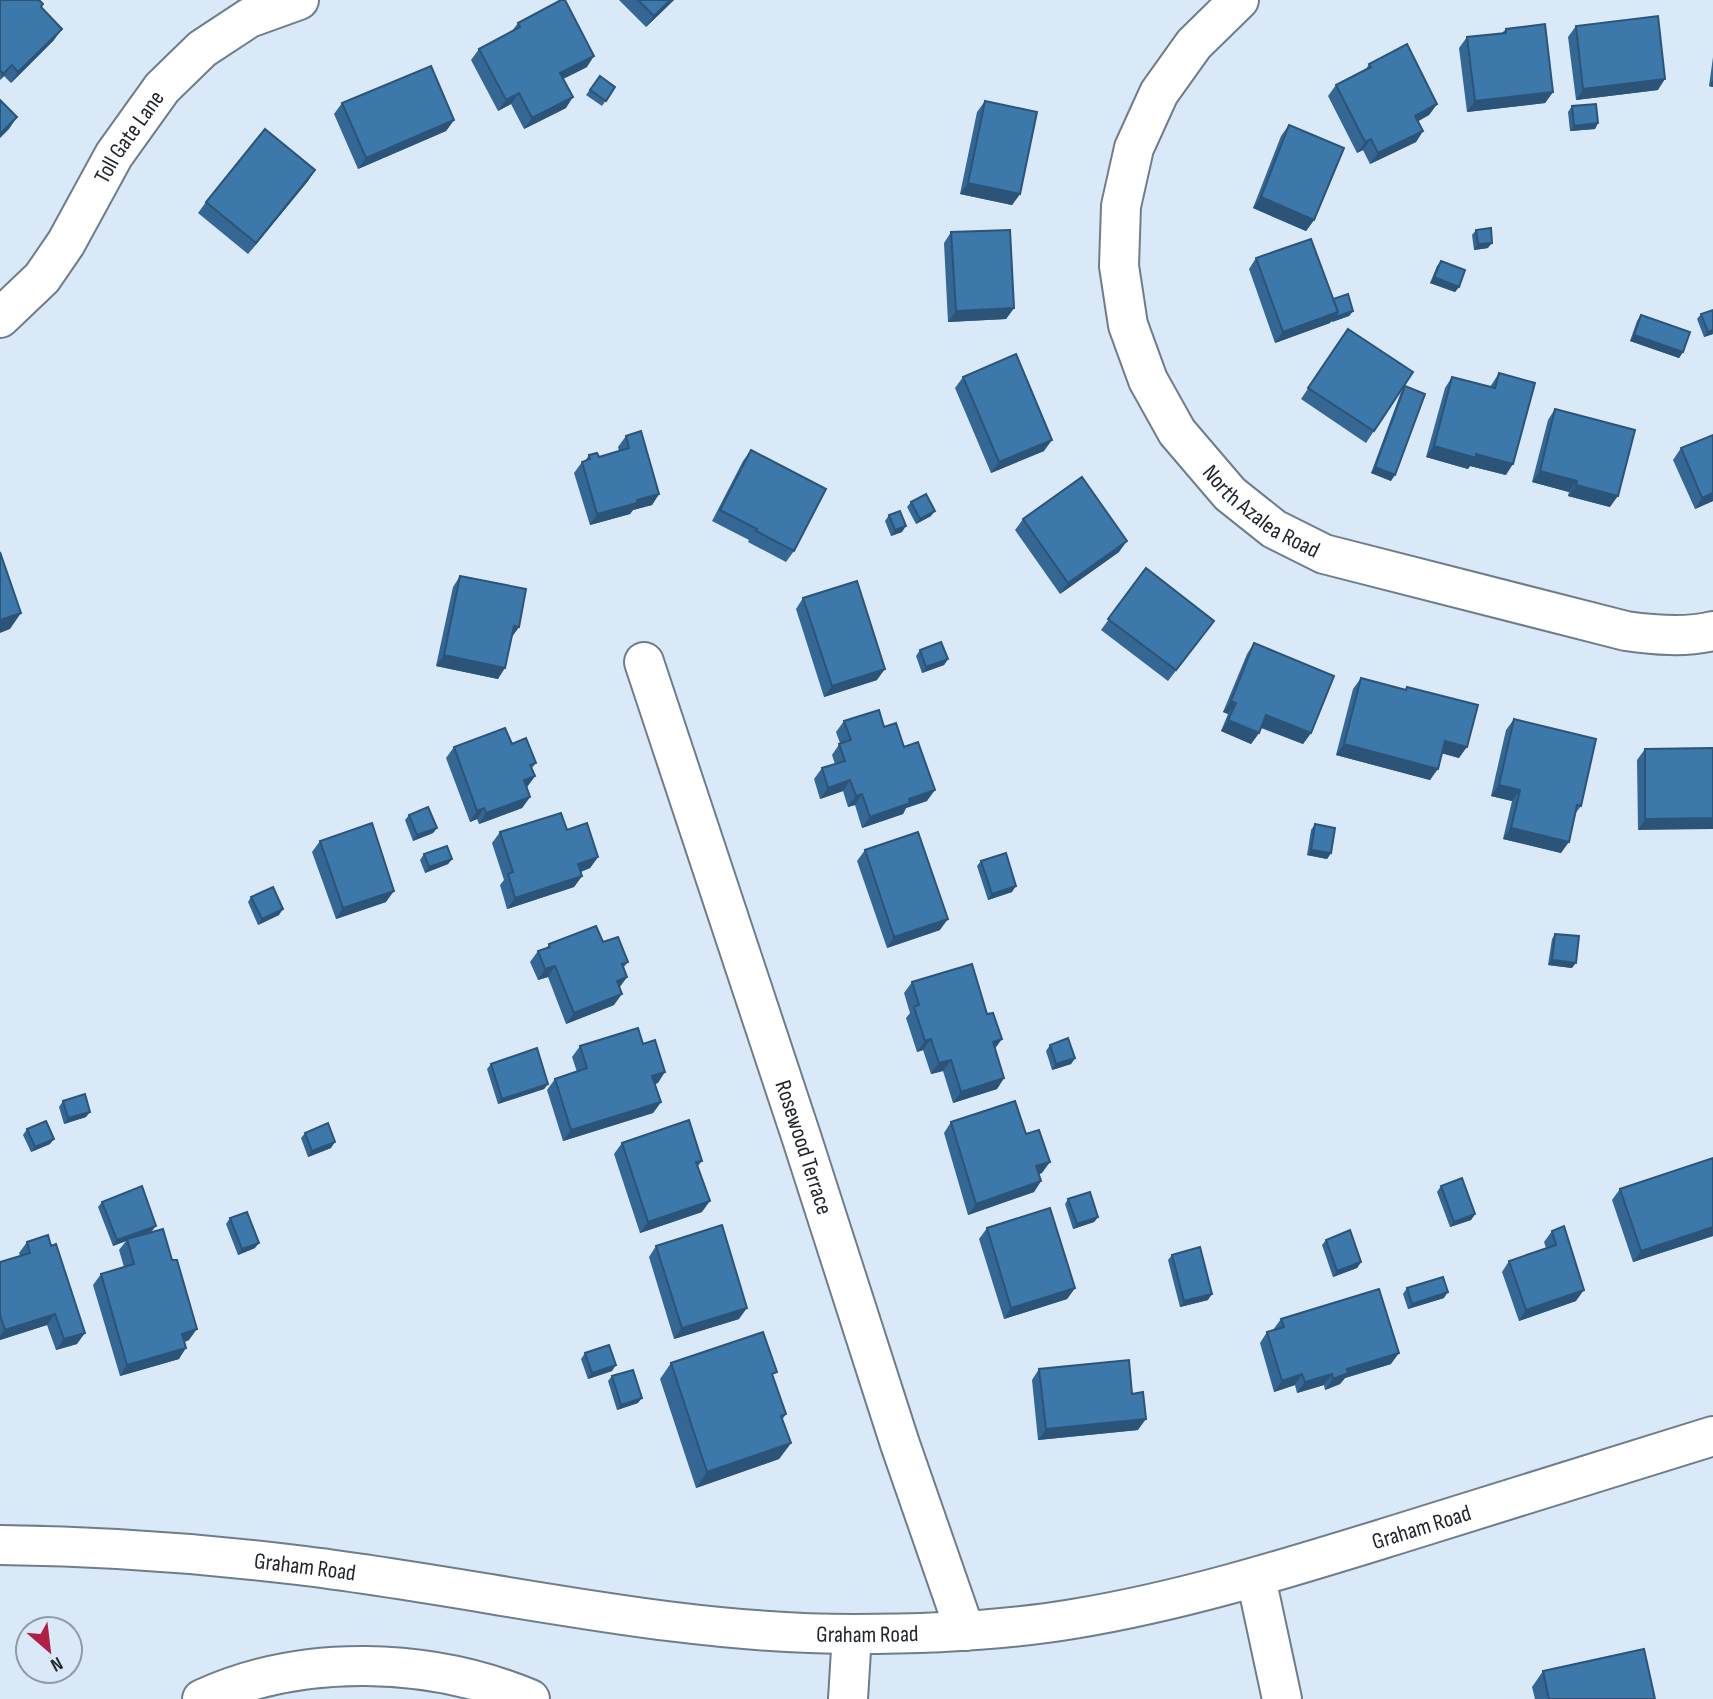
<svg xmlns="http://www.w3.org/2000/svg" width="1713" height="1699" font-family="'Sofia Sans Condensed',sans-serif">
  <rect width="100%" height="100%" fill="#dae9f7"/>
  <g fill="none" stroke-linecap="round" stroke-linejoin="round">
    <defs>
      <g id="minor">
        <path id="s1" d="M1239,0L1194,44L1159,93L1134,148L1121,206L1119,266L1128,325L1148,380L1177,432L1230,494L1274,529L1324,554L1626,631C1654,635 1685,638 1713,631"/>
        <path id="s2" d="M0,318L42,278L66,243L114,155L162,88L202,49L249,18L299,0"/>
        <path id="s3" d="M644,662L802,1139L900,1444L965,1631"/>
        <path d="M1256,1578L1282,1699"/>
      </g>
      <g id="major">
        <path id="s4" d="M0,1545C99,1546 199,1553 297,1565C483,1587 666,1634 854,1634C926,1634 1001,1631 1073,1619C1183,1601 1288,1568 1395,1535C1501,1502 1607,1469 1713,1436"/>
      </g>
      <path id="highway" d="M202,1699C302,1653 429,1657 530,1699
        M848,1699L852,1634"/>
    </defs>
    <!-- minor casing -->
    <use href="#minor" stroke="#6f7d8a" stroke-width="42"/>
    <!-- major casing -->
    <use href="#major" stroke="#6f7d8a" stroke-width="42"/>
    <!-- highway casing -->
    <use href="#highway" stroke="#6f7d8a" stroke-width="42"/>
    <!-- minor -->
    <use href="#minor" stroke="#fff" stroke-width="38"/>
    <!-- major -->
    <use href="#major" stroke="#fff" stroke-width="38"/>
    <!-- highway -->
    <use href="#highway" stroke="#fff" stroke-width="38"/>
  </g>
  <!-- wall -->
  <path fill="#346793" d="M0,0L41,7L54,40L11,83L4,76L0,80Z
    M619,0H674L646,27Z
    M518,23L587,67L563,79L566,108L524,129L511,104L498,111L471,60L479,49L512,31Z
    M1576,26L1658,90L1576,100L1568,37Z
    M1506,29L1553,92L1545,103L1467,112L1459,48L1467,37L1502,33Z
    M1713,57V87L1709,86Z
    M1369,64L1437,104L1429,115L1418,121L1423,131L1416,142L1370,164L1363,150L1357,153L1328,96L1336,85L1365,71Z
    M600,76L615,87L602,106L586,95Z
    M985,101L1020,194L1012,205L960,194L977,112Z
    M342,103L454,120L446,131L358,169L334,114Z
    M1572,106L1598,123L1595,129L1570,131L1568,112Z
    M1289,125L1314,220L1306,231L1253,208L1281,136Z
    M315,170L308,181L248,254L198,213L206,202Z
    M1476,230L1488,248L1474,250L1472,235Z
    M951,232L1014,308L1006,319L948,322L944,243Z
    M1256,258L1333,299L1353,311L1349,316L1332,322L1331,321L1330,323L1275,343L1249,269Z
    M1441,261L1459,287L1455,292L1430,283L1437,266Z
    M1713,310V334L1704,337L1697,319L1701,314Z
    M1641,315L1683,352L1679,358L1630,341L1637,321Z
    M1348,329L1413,372L1366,443L1301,399Z
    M1499,373L1506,475L1470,466L1468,469L1426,457L1445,388L1452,377L1490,387Z
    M963,377L1044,451L991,473L955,388Z
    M1405,386L1391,481L1371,473L1401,392Z
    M1555,409L1610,507L1568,496L1569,492L1532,482L1548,420Z
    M626,436L659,494L652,505L633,510L630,514L590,525L574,473L582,462L585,461L589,455L599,457L619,451L618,447Z
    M1681,448L1713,501L1695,509L1673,460Z
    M751,450L794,551L786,562L748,542L749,540L712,521L743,461Z
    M911,502L931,516L916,524L907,507Z
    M889,515L902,532L891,536L885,521Z
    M1023,519L1119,552L1060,594L1015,530Z
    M1146,568L1206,632L1168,681L1101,630Z
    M460,576L519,627L511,638L498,679L436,666L453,587Z
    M803,598L877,680L824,697L796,609Z
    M1254,643L1311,733L1303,744L1261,728L1259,733L1251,744L1221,731L1228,714L1223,712L1247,654Z
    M920,650L948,659L944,665L922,673L916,656Z
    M1361,678L1405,690L1407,687L1459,758L1442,753L1430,780L1336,755L1353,689Z
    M1514,719L1581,806L1575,814L1561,853L1503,839L1512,801L1491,796L1506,730Z
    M844,721L884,727L904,747L927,801L906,808L903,814L862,828L855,805L848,807L843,791L820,799L814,779L822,768L835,764L832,755L840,743L836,732Z
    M512,744L536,763L532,768L535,776L527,787L530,797L522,808L479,824L477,819L470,822L446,758L454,747Z
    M1713,748L1638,830L1637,760L1645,749Z
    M409,815L437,828L433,833L413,841L405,820Z
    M1315,824L1331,853L1327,859L1307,855L1311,830Z
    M567,830L598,857L590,868L581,872L582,876L574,887L507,909L500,885L504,880L492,843L500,832Z
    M320,841L386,902L336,919L312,852Z
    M865,850L940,930L887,948L857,861Z
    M424,854L452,859L448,864L425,873L420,860Z
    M981,861L1012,892L988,900L977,866Z
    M251,897L279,915L258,925L248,902Z
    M1555,934L1572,968L1548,965L1552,939Z
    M603,942L628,962L624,967L627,977L619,988L614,1005L566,1024L548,977L538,980L530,962L538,951L546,949L549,944Z
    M912,982L995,1049L1004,1078L997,1089L953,1103L943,1071L931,1074L923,1050L917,1052L906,1018L910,1013L904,993Z
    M643,1044L658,1083L655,1084L661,1102L653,1113L563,1141L547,1090L555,1079L577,1072L572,1057L580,1046Z
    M1050,1045L1075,1058L1071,1064L1052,1070L1046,1051Z
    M491,1064L548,1084L544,1089L498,1104L487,1069Z
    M63,1101L86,1117L64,1124L59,1107Z
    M951,1122L1026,1134L1042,1173L1039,1174L1041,1181L1034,1192L968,1215L944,1133Z
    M27,1129L50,1144L31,1152L23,1135Z
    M305,1133L331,1148L308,1157L301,1138Z
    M622,1143L702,1161L698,1166L702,1212L640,1233L614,1154Z
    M1713,1158V1236L1633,1262L1612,1200L1620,1189Z
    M1441,1186L1475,1214L1471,1220L1450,1227L1437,1192Z
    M1068,1199L1098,1217L1094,1222L1073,1229L1065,1204Z
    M102,1202L152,1231L142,1235L189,1340L185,1342L179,1359L120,1376L93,1285L101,1274L124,1267L119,1250L126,1241L113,1246L98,1207Z
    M230,1218L255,1248L238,1255L226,1224Z
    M987,1228L1075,1288L1067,1299L1004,1319L979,1239Z
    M1552,1231L1576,1301L1519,1321L1502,1272L1509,1261L1546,1248L1544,1242Z
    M1326,1240L1361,1262L1357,1268L1333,1277L1322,1245Z
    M27,1242L77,1344L56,1350L47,1325L0,1340V1262L20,1256L19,1253Z
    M656,1246L739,1319L674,1339L649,1257Z
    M1172,1255L1208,1300L1180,1307L1168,1260Z
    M1407,1288L1444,1298L1408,1309L1403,1294Z
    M1281,1319L1391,1364L1345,1378L1340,1384L1325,1390L1324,1385L1297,1393L1295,1385L1274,1392L1260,1343L1267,1332L1273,1330Z
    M585,1353L612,1371L588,1379L581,1359Z
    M671,1363L786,1414L782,1420L791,1443L779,1459L696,1488L660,1379Z
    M1039,1369L1132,1394L1138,1430L1038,1440L1032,1380Z
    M612,1376L638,1403L617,1410L608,1381Z
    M1543,1671L1655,1699H1535L1532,1687Z"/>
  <!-- shaded-wall -->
  <path fill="#2b5478" d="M670,0H674L646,27L654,16Z
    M62,29L54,40L11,83L18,72Z
    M594,56L587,67L553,84L560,73Z
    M12,65L4,76L0,80L3,74Z
    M1665,79L1658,90L1576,100L1583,89Z
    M1713,80V87L1709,86Z
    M1553,92L1545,103L1467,112L1475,101Z
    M519,93L511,104L498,111L506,100Z
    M573,97L566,108L524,129L532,118Z
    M1437,104L1429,115L1408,127L1415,116Z
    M17,117L9,129L0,138V134Z
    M454,120L446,131L358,169L366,158Z
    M1598,123L1595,129L1570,131L1574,126Z
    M1423,131L1416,142L1370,164L1378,153Z
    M1371,139L1363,150L1357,153L1365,142Z
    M315,170L308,181L248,254L256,243Z
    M968,183L1020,194L1012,205L960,194Z
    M1261,197L1314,220L1306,231L1253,208Z
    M1492,243L1488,248L1474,250L1478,244Z
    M1434,277L1459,287L1455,292L1430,283Z
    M1014,308L1006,319L948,322L956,311Z
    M1353,311L1349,316L1332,322L1335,317Z
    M1338,312L1330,323L1275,343L1283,332Z
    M1713,330V334L1704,337L1708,332Z
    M1634,335L1683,352L1679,358L1630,341Z
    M1052,440L1044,451L991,473L999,462Z
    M1434,446L1476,454L1513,464L1506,475L1470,466L1468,469L1426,457Z
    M1375,467L1395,475L1391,481L1371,473Z
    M1540,471L1577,481L1569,492L1532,482Z
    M1576,485L1618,496L1610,507L1568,496Z
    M1713,493V501L1695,509L1702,498Z
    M659,494L652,505L633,510L630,514L590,525L597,514Z
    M935,511L931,516L916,524L920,519Z
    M906,526L902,532L891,536L895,530Z
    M1127,541L1119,552L1060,594L1068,583Z
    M21,613L10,629L0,633V620Z
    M514,626L519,627L511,638Z
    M444,655L505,668L498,679L436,666Z
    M948,659L944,665L922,673L926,667Z
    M885,669L877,680L824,697L832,686Z
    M1231,701L1236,703L1228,714L1223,712Z
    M1266,715L1311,733L1303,744L1258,726Z
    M1228,720L1259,733L1251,744L1221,731Z
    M1445,741L1467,747L1459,758L1437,752Z
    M1344,744L1438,769L1430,780L1336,755Z
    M535,776L527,787L516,791L524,780Z
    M850,780L843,791L820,799L828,788Z
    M1499,785L1520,790L1512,801L1491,796Z
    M935,790L927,801L906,808L903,814L862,828L870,817L909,799Z
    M862,794L855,805L848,807L856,796Z
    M530,797L522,808L479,824L486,813Z
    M484,808L477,819L470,822L477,811Z
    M1713,818V829L1638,830L1645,819Z
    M437,828L433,833L413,841L417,835Z
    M1511,828L1569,842L1561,853L1503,839Z
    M1311,850L1331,853L1327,859L1307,855Z
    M598,857L590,868L571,875L578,864Z
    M452,859L448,864L425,873L429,867Z
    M582,876L574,887L507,909L515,898Z
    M1016,886L1012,892L988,900L992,894Z
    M394,891L386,902L336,919L343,908Z
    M283,909L279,915L258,925L262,919Z
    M948,919L940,930L887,948L894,937Z
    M1552,960L1576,963L1572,968L1548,965Z
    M555,966L548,977L538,980L545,969Z
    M627,977L619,988L617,981Z
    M622,994L614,1005L566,1024L574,1013Z
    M931,1039L923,1050L917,1052L925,1041Z
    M1002,1039L994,1050L993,1042Z
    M1075,1058L1071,1064L1052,1070L1056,1064Z
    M951,1060L943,1071L931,1074L939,1063Z
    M665,1072L658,1083L645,1087L652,1076Z
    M1004,1078L997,1089L953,1103L961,1092Z
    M548,1084L544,1089L498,1104L502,1099Z
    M661,1102L653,1113L563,1141L571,1130Z
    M90,1112L86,1117L64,1124L68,1118Z
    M54,1139L50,1144L31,1152L35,1147Z
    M335,1142L331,1148L308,1157L312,1151Z
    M1050,1162L1042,1173L1029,1177L1036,1166Z
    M1041,1181L1034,1192L968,1215L976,1204Z
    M710,1201L702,1212L640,1233L648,1222Z
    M1475,1214L1471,1220L1450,1227L1454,1222Z
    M1098,1217L1094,1222L1073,1229L1077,1224Z
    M156,1226L152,1231L127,1240V1239L126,1241L113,1246L117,1240Z
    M1713,1227V1236L1633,1262L1641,1251Z
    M259,1243L255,1248L238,1255L242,1249Z
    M1361,1262L1357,1268L1333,1277L1337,1271Z
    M1075,1288L1067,1299L1004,1319L1011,1308Z
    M1584,1290L1576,1301L1519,1321L1526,1310Z
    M1448,1292L1444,1298L1408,1309L1412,1304Z
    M1212,1294L1208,1300L1180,1307L1184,1301Z
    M747,1308L739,1319L674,1339L682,1328Z
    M55,1314L47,1325L0,1340V1336L5,1330Z
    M197,1329L189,1340L174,1345L182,1334Z
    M85,1333L77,1344L56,1350L64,1339Z
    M186,1348L179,1359L120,1376L127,1365Z
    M1399,1353L1391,1364L1345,1378L1340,1384L1325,1390L1333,1379L1347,1369Z
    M616,1365L612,1371L588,1379L592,1373Z
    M1302,1374L1295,1385L1274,1392L1282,1381Z
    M1332,1374L1324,1385L1297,1393L1305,1382Z
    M642,1398L638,1403L617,1410L621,1405Z
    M1146,1419L1138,1430L1038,1440L1046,1429Z
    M791,1443L779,1459L696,1488L707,1472Z"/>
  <!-- building -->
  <path fill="#3d78ab" stroke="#2b5478" stroke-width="2" d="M0,0H39L43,4L41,7L62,29L18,72L12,65L3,74L0,70Z
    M561,0H565L594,56L560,73L573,97L532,118L519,93L506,100L479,49L520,27L518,23Z
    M638,0H670L654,16Z
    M1658,16L1665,79L1583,89L1576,26Z
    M1545,24L1553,92L1475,101L1467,37L1506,33V29Z
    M1407,44L1437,104L1415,116L1423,131L1378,153L1371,139L1365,142L1336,85L1371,67L1369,64Z
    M431,66L454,120L366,158L342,103Z
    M600,76L615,87L606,101L590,90Z
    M0,100L17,117L0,134Z
    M985,101L1037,112L1020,194L968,183Z
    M1596,104L1598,123L1574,126L1572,106Z
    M1289,125L1344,148L1314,220L1261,197Z
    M265,129L315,170L256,243L206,202Z
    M1491,228L1492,243L1478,244L1476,230Z
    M1010,230L1014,308L956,311L951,232Z
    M1311,239L1338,312L1283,332L1256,258Z
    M1441,261L1465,270L1459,287L1434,277Z
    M1348,294L1353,311L1335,317L1338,312L1333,299Z
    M1713,310V330L1708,332L1701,314Z
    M1641,315L1690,332L1683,352L1634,335Z
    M1348,329L1413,372L1374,431L1308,388Z
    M1016,354L1052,440L999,462L963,377Z
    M1499,373L1535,383L1513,464L1476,454V458L1434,446L1452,377L1495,388Z
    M1405,386L1425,394L1395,475L1375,467Z
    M1555,409L1635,430L1618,496L1576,485L1577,481L1540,471Z
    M641,431L659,494L637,500V503L597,514L582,462L590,459L589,455L597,453L599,457L629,448L626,436Z
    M1713,435V493L1702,498L1681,448Z
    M751,450L826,489L794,551L756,531L757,529L720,510Z
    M1082,477L1127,541L1068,583L1023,519Z
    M926,494L935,511L920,519L911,502Z
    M900,511L906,526L895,530L889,515Z
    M0,552L21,613L0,620Z
    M1146,568L1214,621L1176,670L1108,619Z
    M460,576L526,589L519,627L514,626L505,668L444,655Z
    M857,581L885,669L832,686L803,598Z
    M941,642L948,659L926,667L920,650Z
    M1254,643L1334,676L1311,733L1266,715L1259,733L1228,720L1236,703L1231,701Z
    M1361,678L1406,690L1407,687L1478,705L1467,747L1445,741L1438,769L1344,744Z
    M879,710L884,727L896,723L904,747L918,742L935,790L909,799L910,803L870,817L862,794L856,796L850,780L828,788L822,768L845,761L839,744L851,740L844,721Z
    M1514,719L1596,739L1581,806L1577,805L1569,842L1511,828L1520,790L1499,785Z
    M505,728L512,744L526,738L536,763L530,765L535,776L524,780L530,797L486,813L484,808L477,811L454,747Z
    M1713,748V818L1645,819V749Z
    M428,807L437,828L417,835L409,815Z
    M561,813L567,830L587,823L598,857L578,864L582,876L515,898L508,874L513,872L500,832Z
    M372,823L394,891L343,908L320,841Z
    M1315,824L1335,828L1331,853L1311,850Z
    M918,832L948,919L894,937L865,850Z
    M447,846L452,859L429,867L424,854Z
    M1006,853L1016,886L992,894L981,861Z
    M273,887L283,909L262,919L251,897Z
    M596,926L603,942L618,937L628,962L622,964L627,977L617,981L622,994L574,1013L555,966L545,969L538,951L550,947L549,944Z
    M1555,934L1579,936L1576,963L1552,960Z
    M972,964L987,1014L993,1013L1002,1039L993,1042L1004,1078L961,1092L951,1060L939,1063L931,1039L925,1041L914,1007L919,1005L912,982Z
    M638,1028L643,1044L655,1040L665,1072L652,1076L661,1102L571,1130L555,1079L587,1068L580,1046Z
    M1068,1038L1075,1058L1056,1064L1050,1045Z
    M537,1048L548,1084L502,1099L491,1064Z
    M85,1094L90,1112L68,1118L63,1101Z
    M1015,1101L1026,1134L1039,1130L1050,1162L1036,1166L1041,1181L976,1204L951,1122Z
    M689,1120L702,1161L696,1162L710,1201L648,1222L622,1143Z
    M46,1121L54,1139L35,1147L27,1129Z
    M328,1123L335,1142L312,1151L305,1133Z
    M1713,1158V1227L1641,1251L1620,1189Z
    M1462,1178L1475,1214L1454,1222L1441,1186Z
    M142,1186L156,1226L117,1240L102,1202Z
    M1090,1192L1098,1217L1077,1224L1068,1199Z
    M1050,1208L1075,1288L1011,1308L987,1228Z
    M247,1212L259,1243L242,1249L230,1218Z
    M722,1225L747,1308L682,1328L656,1246Z
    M1564,1226L1584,1290L1526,1310L1509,1261L1556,1245L1552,1231Z
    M163,1229L172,1260H177L197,1329L182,1334L186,1348L127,1365L101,1274L134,1264L127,1239Z
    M1350,1230L1361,1262L1337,1271L1326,1240Z
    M48,1235L51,1246L56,1244L85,1333L64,1339L55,1314L5,1330L0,1315V1262L30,1253L27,1242Z
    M1200,1247L1212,1294L1184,1301L1172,1255Z
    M1443,1277L1448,1292L1412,1304L1407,1288Z
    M1379,1289L1399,1353L1347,1369L1348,1373L1333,1379L1332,1374L1305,1382L1302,1374L1282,1381L1267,1332L1284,1327L1281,1319Z
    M763,1332L777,1372L772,1374L786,1414L781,1416L791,1443L707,1472L671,1363Z
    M609,1345L616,1365L592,1373L585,1353Z
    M1129,1360L1132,1394L1143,1392L1146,1419L1046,1429L1039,1369Z
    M633,1370L642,1398L621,1405L612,1376Z
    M1644,1649L1655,1699H1549L1543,1671Z"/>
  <g text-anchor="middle" stroke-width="7" stroke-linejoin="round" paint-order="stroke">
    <!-- street labels -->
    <g font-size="23" fill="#21262c" stroke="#dae9f7">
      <text dy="8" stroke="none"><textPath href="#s2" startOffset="224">Toll Gate Lane</textPath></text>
      <text dy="8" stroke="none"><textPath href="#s1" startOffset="598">North Azalea Road</textPath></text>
      <text dy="8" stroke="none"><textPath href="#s3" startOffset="511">Rosewood Terrace</textPath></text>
      <text dy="8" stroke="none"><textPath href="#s4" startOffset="1440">Graham Road</textPath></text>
      <text dy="8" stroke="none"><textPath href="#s4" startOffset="306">Graham Road</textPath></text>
      <text dy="8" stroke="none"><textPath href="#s4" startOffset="873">Graham Road</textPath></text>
    </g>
  </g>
  <!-- north arrow -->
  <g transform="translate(49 1650) rotate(152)"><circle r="33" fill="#dae9f7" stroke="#909ba6" stroke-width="2"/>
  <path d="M0-5L12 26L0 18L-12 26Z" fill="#b21f45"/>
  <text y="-10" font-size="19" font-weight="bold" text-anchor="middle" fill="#21262c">N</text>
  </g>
</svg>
